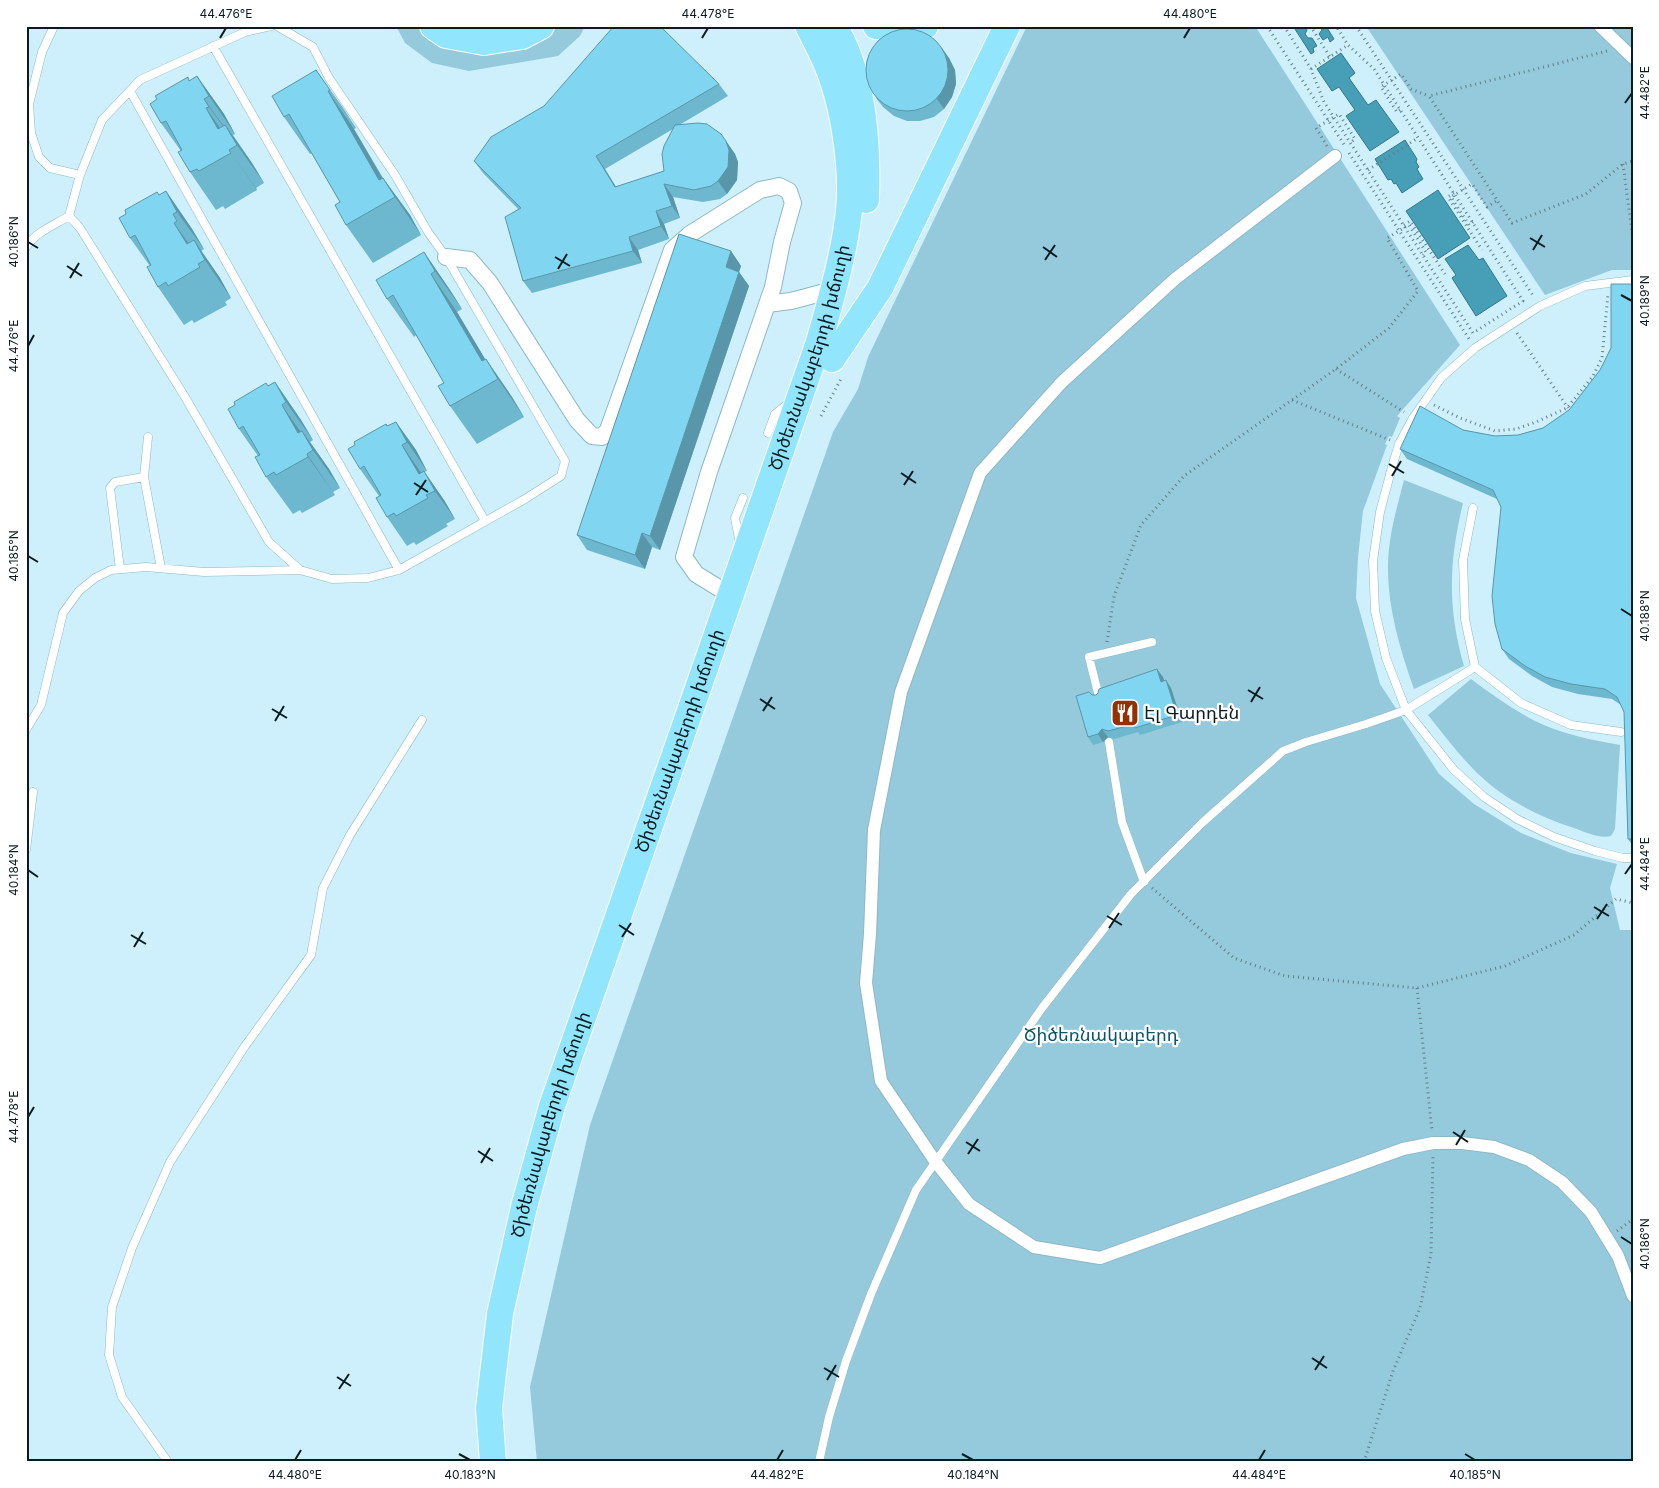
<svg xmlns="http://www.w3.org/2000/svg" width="1659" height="1488" font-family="Inter,'Noto Sans Armenian',sans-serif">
  <rect width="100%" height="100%" fill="#cdf0fc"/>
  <!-- green -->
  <path fill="#94cadc" d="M396,26H419L427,34L528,43L560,26H585L580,36L558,56L469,71L432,63L405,43Z
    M1027,26H1255L1460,345L1397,416L1400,418L1392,437L1389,436L1385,444L1387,445L1363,511L1358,557L1356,598L1380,684L1439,774L1474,804L1521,833L1571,853L1617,864L1610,888L1620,930H1633V1462H537L530,1387L590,1125L833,432L858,389L868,357Z
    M1366,26H1633V270H1612L1545,295Z
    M1404,480L1463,503C1449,562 1447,607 1464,666L1414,689C1400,649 1387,606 1388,563C1389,534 1397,507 1404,480Z
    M1471,679C1491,694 1512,709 1535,721C1561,734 1592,740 1620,745L1615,829L1611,836C1599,839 1585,832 1574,828C1539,817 1504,799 1477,773C1459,755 1444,735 1428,715Z"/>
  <!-- water -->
  <path fill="#469eb7" stroke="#34778a" d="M1293,26H1305L1307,30L1305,34L1308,38H1312L1317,46L1313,48L1314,52L1311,54Z
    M1319,26H1326L1334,39L1330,42L1328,37L1323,40L1319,34L1322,30Z
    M1341,53L1355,73L1349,78L1368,105L1376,100L1399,132L1370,151L1346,116L1355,110L1339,87L1332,91L1317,69Z
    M1405,140L1417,159L1416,162L1419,167L1417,169L1423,179L1402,193L1396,183L1394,184L1391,179L1388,180L1375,159Z
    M1438,190L1470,238L1438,259L1406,211Z
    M1468,245L1479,260L1483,258L1507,296L1476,316L1452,278L1456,275L1445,259Z"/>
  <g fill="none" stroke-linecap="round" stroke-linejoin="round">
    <defs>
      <path id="service" d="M54,26L42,52L29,104L31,133L39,157L50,168L80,175
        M213,46L485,521
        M130,91L399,570
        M69,216L80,175L102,120L140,80L245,32L271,26
        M26,247C36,232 54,225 69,216L80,228L185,397L269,542L300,570
        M1633,280L1585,286L1540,306L1475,348L1441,378L1413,418L1399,444L1392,467L1380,512L1373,561L1375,611L1386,658L1406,710L1454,770L1484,797L1517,819L1554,837L1595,851L1623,858H1633
        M768,433L775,414L790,402
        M148,437L144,477L161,568
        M1473,508L1463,560L1465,619L1475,667L1521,703L1571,725L1621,732
        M740,544L735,518L743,498
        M120,569L110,488L115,482L144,477
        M1099,697L1089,657L1152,642
        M26,730L41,705L63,613L79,591L95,578L111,570L146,567L204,572L300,570L332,579L368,578L399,570L525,499L561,476L565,461L446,257L428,232L395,175L329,78L313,47L277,26
        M1109,742L1122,822L1144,882
        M26,850L33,792
        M168,1462L122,1397L109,1355L112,1307L132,1248L170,1162L245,1046L311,955L323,888L350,835L422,720
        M819,1462L829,1417L846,1361L871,1294L916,1190L1042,1008L1131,894L1202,823L1283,751L1306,742L1366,724L1406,710L1475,667"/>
      <path id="pedestrian" d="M1600,26L1633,58
        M1335,156L1175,279L1062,382L980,473L901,692L874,830L870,934L866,983L881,1081L935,1161L969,1204L1034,1247L1100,1258L1403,1149L1433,1143H1462L1494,1147L1529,1160L1562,1182L1591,1212L1618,1256L1633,1296"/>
      <path id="minor" d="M446,257L470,260L490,283L577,420L592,436L602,437L608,430L672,250L690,234L760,190L779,186L789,191L793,203L782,242L773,287L709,472L684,557L696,574L730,595
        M767,304L791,301L825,292"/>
      <g id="primary">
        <path d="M433,26L446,35L484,42L522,36L541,26"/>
        <path d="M834,26C864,75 868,144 866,200"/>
        <path d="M876,26H925"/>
        <path d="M832,359L880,288L1007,26"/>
        <path id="s1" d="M493,1462L489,1408L500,1314L524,1207L552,1106L819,342C831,299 844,255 849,211C853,173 845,114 832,78C826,60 817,43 808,26"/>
      </g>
    </defs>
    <!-- service casing -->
    <use href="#service" stroke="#8eb8c6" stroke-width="9"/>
    <!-- pedestrian casing -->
    <use href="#pedestrian" stroke="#8eb8c6" stroke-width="14"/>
    <!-- minor casing -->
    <use href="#minor" stroke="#8eb8c6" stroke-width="18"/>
    <!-- primary casing -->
    <use href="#primary" stroke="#fff" stroke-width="28"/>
    <!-- path -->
    <path stroke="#647e86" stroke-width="3" stroke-dasharray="1 4" stroke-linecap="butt" d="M1267,26L1345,146
      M1284,26L1311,69L1324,102L1473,333L1523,301L1374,69L1348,45L1336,26
      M1356,26L1534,297
      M1313,30L1330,57
      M1607,51L1429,96L1512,223L1586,194L1623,164L1633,161
      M1311,69L1348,45
      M1400,110L1397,112L1381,87L1401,74L1411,89L1429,96
      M1327,146L1316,128L1339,114L1355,139L1350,143
      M1349,153L1469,339
      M1623,164L1633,239
      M1368,170L1418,138
      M1454,193L1448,197L1482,250
      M1473,222L1469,225L1451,197L1472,184L1487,207L1498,200
      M1404,225L1410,221L1445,274
      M1517,333L1568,408
      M1336,369L1404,412
      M1292,400L1390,440
      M1434,405L1460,418L1495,431L1516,429L1536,422L1567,408L1593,376L1602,358L1608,294
      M821,416L842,377
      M1107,642L1114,596L1141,525L1184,476L1336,369L1389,328L1418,291L1387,238L1409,225L1426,252L1423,255
      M1152,888L1234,958L1285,976L1417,988L1505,966L1574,935L1616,899L1633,903
      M1417,988L1432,1131
      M1617,1231L1633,1219
      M1364,1462L1393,1371L1420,1308L1431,1254L1433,1155"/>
    <!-- service -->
    <use href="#service" stroke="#fff" stroke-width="8"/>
    <!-- pedestrian -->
    <use href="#pedestrian" stroke="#fff" stroke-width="12"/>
    <!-- minor -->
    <use href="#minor" stroke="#fff" stroke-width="16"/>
    <!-- primary -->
    <use href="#primary" stroke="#91e6fd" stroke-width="26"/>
  </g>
  <!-- wall -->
  <path fill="#6eb8cf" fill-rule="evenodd" d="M949,58L955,70L956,84L952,97L944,109L934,117L920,121H907L894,116L883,107L876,98Z
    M316,70L356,128L354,129L383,178L410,215L421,235L373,263L346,225L340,202L312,153L310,154L284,117Z
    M197,76L224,114L235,134L233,135L252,163L264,183L256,188L257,190L225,209L223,206L216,210L190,172L181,151L161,123L190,81Z
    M719,84L728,96L681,124L721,134L735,154L738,162L737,180L727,194L720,199L703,202L673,197L680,218L664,224L669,239L638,250L642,263L532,293L523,281L518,209L483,173L474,161ZM673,129L664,171L616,187L605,169Z
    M166,191L192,229L204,249L201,251L220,278L231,298L225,302L227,305L194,323L192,320L184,325L158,287L150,266L130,238L159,195Z
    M731,251L741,266L739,272L749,286L660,550L652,547L645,569L587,550L577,535Z
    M424,252L450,290L462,309L457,312L485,359H486L512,397L524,417L477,444L450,406L444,383L416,335L414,337L387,299Z
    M1633,284V846L1628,839L1624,712L1621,705L1612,699L1578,694L1552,687L1532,676L1509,659L1502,649L1501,507L1497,499L1407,459L1400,449L1463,430L1495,436L1518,435L1543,428L1569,410L1600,370L1611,348Z
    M275,382L301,420L313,440L310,442L329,469L340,488L333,492L335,495L302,513L300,510L293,514L266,477L258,456L239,429L268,386Z
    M396,422L416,450L427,471L424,472L444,500L455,519L446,524L448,526L416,545L414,542L407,546L387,517L379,496L360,469L355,445L386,424L388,426Z
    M1163,677L1164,681L1171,688L1182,722L1140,735L1138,732L1114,739L1108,737L1103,742L1093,745L1088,737L1092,695H1096Z"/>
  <!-- shaded-wall -->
  <path fill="#5a96a9" d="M942,48L949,58L955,70L956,84L952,97L944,109L937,99Z
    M316,70L343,108L356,128Z
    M197,76L224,114L235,134L209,96Z
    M328,91L354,129L394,198L379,180Z
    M204,99L231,136L236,144L209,107Z
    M206,108L234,148L218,129Z
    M225,125L252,163L264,183L237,145Z
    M726,141L735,154L738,162L737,180L727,194L718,181Z
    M229,150L256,188L257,190Z
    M596,156L605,169L624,200L615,187Z
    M383,178L410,215L421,235L395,197Z
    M664,184L673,197L680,218L672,206Z
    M166,191L192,229L204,249L177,212Z
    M656,211L664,224L669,239L661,226Z
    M174,223L202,262L187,244Z
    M629,237L638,250L642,263L633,251Z
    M194,240L220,278L231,298L205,260Z
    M731,251L741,266L739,272L749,286L660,550L650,536L726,267Z
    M424,252L450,290L462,309L435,271Z
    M431,274L457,312L497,379L482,361Z
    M486,359L512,397L524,417L498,379Z
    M275,382L301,420L313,440L286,402Z
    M266,383L308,442L298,433Z
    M396,422L416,450L427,471L407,442Z
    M386,424L405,450L402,445L422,474H419Z
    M302,431L329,469L340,488L313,450Z
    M307,454L333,492L335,495L308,457Z
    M424,471L444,500L455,519L435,491Z
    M642,533L652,547L645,569L635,555Z
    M1157,669L1163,677L1167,689L1161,682Z
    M1166,680L1171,688L1182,722L1177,715Z
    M1102,729L1108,737L1103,742L1098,734Z"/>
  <!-- building -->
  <path fill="#80d6f1" stroke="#5a96a9" d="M614,26H660L719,84L596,156L615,187L664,171L662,154L664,146L675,125L698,123L707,124L721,134L726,141L729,150L728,167L718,181L711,186L694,190L664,184L672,206L656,211L661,226L629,237L633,251L523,281L505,217L521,208L474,161L491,137L544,106Z
    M866 70a41 41 0 1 1 82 0a41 41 0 1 1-82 0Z
    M316,70L330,90L328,91L379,180L383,178L395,197L346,225L335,205L340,202L289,114L284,117L272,96Z
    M197,76L209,96L204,99L209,107L206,108L218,129L225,125L237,145L229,150L231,153L199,171L197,169L190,172L178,152L182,150L166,121L161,123L150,104L157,99L155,96L188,77L189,81Z
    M166,191L177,212L173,214L177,221L174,223L187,244L194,240L205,260L198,264L200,267L168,286L166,282L158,287L147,267L151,265L135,235L130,238L119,218L126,214L125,210L157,192L159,195Z
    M679,234L731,251L726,267L739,272L650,536L642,533L635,555L577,535Z
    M424,252L435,271L431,274L482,361L486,359L498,379L450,406L438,386L444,383L393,295L387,299L376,280Z
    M1611,284H1633V839H1628L1624,712L1617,697L1605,689L1571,684L1545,677L1525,666L1502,649L1495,624L1492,596L1501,507L1493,490L1400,449L1420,406L1463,430L1495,436L1518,435L1543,428L1569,410L1600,370L1611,348Z
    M275,382L286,402L282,405L298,433L302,431L313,450L307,454L308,457L276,475L274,472L266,477L255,457L260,455L243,426L239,429L228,409L235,405L234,402L266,383L268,386Z
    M396,422L407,442L402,445L419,474L424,471L435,491L426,495L428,498L396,516L394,513L387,517L376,498L381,495L364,466L360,469L348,449L355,445L354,442L386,424L387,426Z
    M1157,669L1161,682L1166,680L1177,715L1135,728L1134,724L1108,731L1102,729L1098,734L1088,737L1076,696L1089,692L1092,695H1096L1098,693L1099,689Z"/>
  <!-- ticks -->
  <path fill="none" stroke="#0b1c21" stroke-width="2" d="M220,38L226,28M702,38L708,28M1184,38L1190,28M1625,103L1632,93M1530,238L1545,247M28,242L38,248M1043,247L1057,257M1533,250L1542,235M555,257L570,266M1045,260L1055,245M67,266L82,276M558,269L567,254M70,278L79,263M1621,295L1632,301M28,346L34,335M1389,464L1404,473M901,473L916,483M1392,476L1401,461M414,483L428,492M904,485L913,471M416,495L426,480M28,556L38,562M1621,609L1632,616M1248,690L1263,699M760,699L775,709M1251,702L1260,687M272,709L287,718M763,711L772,697M275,721L284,706M28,870L38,877M1625,874L1632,864M1594,907L1609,916M1107,916L1122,925M1597,919L1607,904M619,925L634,935M1109,928L1119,913M131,935L146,944M622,937L631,923M134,947L143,932M28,1117L34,1107M1453,1132L1468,1142M966,1142L980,1151M1456,1145L1465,1130M478,1151L493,1161M968,1154L978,1139M481,1163L490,1148M1621,1237L1632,1244M1312,1358L1327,1368M824,1368L839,1377M1315,1370L1324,1356M337,1377L351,1386M827,1380L836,1365M339,1389L349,1374M459,1454L470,1460M962,1454L973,1460M1465,1454L1475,1460M295,1460L301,1450M777,1460L783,1450M1259,1460L1265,1450"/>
  <!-- icons -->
  <defs>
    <symbol id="restaurant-square" viewBox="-11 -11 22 22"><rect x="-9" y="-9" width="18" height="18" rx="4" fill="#953000" stroke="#fff"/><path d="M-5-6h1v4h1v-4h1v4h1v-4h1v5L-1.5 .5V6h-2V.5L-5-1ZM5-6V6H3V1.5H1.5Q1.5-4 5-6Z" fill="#fff"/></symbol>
  </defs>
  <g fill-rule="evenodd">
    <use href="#restaurant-square" x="1109" y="697" width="32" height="32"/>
  </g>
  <g text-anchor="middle" stroke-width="4.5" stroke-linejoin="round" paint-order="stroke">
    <!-- street labels -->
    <g font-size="18" fill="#0b1c21" stroke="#fff">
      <text dy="6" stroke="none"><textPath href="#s1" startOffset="1155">Ծիծեռնակաբերդի խճուղի</textPath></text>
      <text dy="6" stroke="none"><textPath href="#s1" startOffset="750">Ծիծեռնակաբերդի խճուղի</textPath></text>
      <text dy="6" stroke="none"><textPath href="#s1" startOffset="345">Ծիծեռնակաբերդի խճուղի</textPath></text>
    </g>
    <!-- poi labels -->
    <g font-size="18" fill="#0b1c21" stroke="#fff" text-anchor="start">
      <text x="1144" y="719">Էլ Գարդեն</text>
    </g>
    <!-- park labels -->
    <g font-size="18" fill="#0a5668" stroke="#fff">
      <text x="1101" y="1041">Ծիծեռնակաբերդ</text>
    </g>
  </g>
  <!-- border -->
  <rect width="1659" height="1488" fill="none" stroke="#ffffff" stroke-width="55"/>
  <rect x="28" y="28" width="1604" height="1432" fill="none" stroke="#0b1c21" stroke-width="2"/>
  <g font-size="12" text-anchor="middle" fill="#0b1c21">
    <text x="226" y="18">44.476°E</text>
    <text x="708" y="18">44.478°E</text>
    <text x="1190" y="18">44.480°E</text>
    <text transform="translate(1645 93) rotate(-90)" y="4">44.482°E</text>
    <text transform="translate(14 242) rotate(-90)" y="4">40.186°N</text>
    <text transform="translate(1645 301) rotate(-90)" y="4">40.189°N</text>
    <text transform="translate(14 346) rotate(-90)" y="4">44.476°E</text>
    <text transform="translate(14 556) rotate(-90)" y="4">40.185°N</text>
    <text transform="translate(1645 616) rotate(-90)" y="4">40.188°N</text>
    <text transform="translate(1645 864) rotate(-90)" y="4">44.484°E</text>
    <text transform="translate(14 870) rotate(-90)" y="4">40.184°N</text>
    <text transform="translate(14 1117) rotate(-90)" y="4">44.478°E</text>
    <text transform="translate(1645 1244) rotate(-90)" y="4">40.186°N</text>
    <text x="295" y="1479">44.480°E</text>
    <text x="470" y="1479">40.183°N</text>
    <text x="777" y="1479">44.482°E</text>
    <text x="973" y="1479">40.184°N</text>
    <text x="1259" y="1479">44.484°E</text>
    <text x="1475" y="1479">40.185°N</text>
  </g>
</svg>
